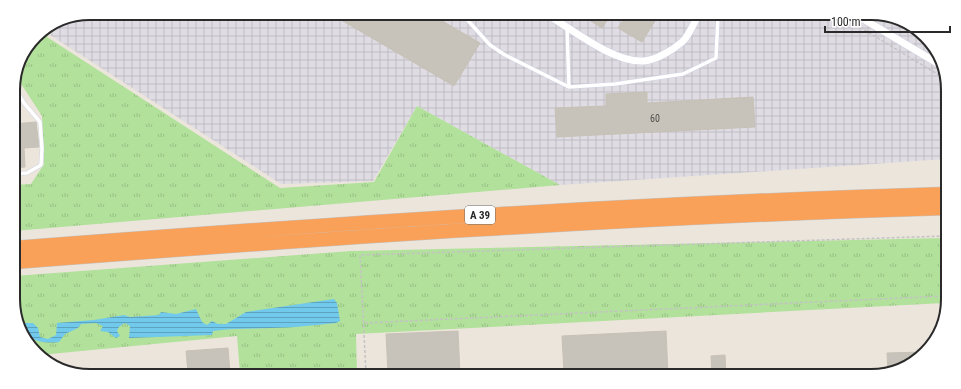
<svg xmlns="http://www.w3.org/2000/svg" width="961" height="389" font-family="'Roboto Condensed',sans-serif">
  <defs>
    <pattern id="industrial-grid" width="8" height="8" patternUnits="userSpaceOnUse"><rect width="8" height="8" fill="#dfdce4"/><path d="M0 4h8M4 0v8" fill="none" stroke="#c0bdc4"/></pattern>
    <pattern id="grass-tufts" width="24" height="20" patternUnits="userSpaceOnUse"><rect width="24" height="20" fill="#b1e19a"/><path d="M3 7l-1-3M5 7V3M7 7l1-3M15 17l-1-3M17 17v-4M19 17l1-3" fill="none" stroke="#98c185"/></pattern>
    <pattern id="water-rules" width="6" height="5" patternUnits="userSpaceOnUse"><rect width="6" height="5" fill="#71c9eb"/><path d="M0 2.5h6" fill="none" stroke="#5da3bf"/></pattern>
  </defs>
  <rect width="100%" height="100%" fill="#ebe5dc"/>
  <!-- industrial -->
  <path fill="url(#industrial-grid)" d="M90,13L896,17L932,43L947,80L946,159L560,185L417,106L373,181L281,184L50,35L57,25Z"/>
  <!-- grass -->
  <path fill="url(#grass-tufts)" d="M53,27L47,37L280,188L374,182L417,106L560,185L14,231V185L31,184L44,164L42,116L16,76C22,53 30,36 53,27Z
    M945,238L944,303L356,334L357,373H240L237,336L40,355L32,350L14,314V276L351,251Z"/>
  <!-- water -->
  <path fill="url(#water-rules)" d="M334,299L337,303L340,321L336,323C314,325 293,328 271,328C252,329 232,328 213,331L212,335L129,338L130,326L125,323C121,325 118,327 117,331L120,336L116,338L108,332L100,331L103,326L96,323L81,324L78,328L65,334L59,342C40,344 28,341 19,323H33L38,328L40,337L48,339L56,335L57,323L94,320L124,315L130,317L159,315L161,312L176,314L196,309L202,322L207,325L212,321L218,324H226L246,312Z"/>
  <!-- building -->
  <path fill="#c7c3ba" stroke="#c7c1b6" d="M331,14L432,15L480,43L454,86Z
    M583,16H610L602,28Z
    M626,16H658L642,42L618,28Z
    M647,92V103L753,97L755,127L557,137L555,108L606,106V94Z
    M36,122L39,147L24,148L25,167L14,168L13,124Z
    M458,331L460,374L388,373L386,334Z
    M666,331L668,375L564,374L562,336Z
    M228,348L230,373L188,372L186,351Z
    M924,352L918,360L888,371L887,353Z
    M725,355L726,375H712L711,356Z
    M790,369V375H766V370Z"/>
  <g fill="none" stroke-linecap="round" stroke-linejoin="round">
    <defs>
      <path id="lane" d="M463,15L490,45L505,55L569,87
        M567,28L569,87L615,84L683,74L716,58L718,16
        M13,85L24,103L40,122L42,149L41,165L27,173L14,174"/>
      <path id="street" d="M548,15C573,30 614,63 644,61C656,60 673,50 682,42C689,36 693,24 698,16
        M860,17L942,66"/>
      <path id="highway" d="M14,248C324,224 635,203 946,194
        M14,262C324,238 634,217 945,208"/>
    </defs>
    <!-- lane casing -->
    <use href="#lane" stroke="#d1d4e2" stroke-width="4.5"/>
    <!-- street casing -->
    <use href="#street" stroke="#d1d4e2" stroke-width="8"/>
    <!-- highway casing -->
    <use href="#highway" stroke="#c3c3c3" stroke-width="15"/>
    <!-- path -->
    <path stroke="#c3c3c3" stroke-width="1.5" stroke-dasharray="3 2" stroke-linecap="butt" d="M843,17L947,80
      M365,323L944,296
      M366,373L360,255L945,236"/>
    <!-- lane -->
    <use href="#lane" stroke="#fff" stroke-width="3.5"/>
    <!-- street -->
    <use href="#street" stroke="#fff" stroke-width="7"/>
    <!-- highway -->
    <use href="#highway" stroke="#faa159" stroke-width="14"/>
  </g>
  <g text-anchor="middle" stroke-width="3.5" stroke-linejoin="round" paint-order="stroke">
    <!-- number labels -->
    <g font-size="10" fill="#51504e">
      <text x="655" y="122">60</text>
    </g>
    <!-- shield labels -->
    <rect fill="#fff" stroke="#6a6a6a" stroke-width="1" x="465" y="206" width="30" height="18" rx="3"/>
    <g font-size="11" font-weight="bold" fill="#2a2a2a">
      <text x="480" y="219">A 39</text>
    </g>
  </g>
  <!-- crop -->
  <path d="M0 0H961V389H0ZM90 20H871A70 70 0 0 1 941 90V299A70 70 0 0 1 871 369H90A70 70 0 0 1 20 299V90A70 70 0 0 1 90 20Z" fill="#fff" fill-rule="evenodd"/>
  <path fill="none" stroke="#2a2a2a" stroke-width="2" d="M90 20H871A70 70 0 0 1 941 90V299A70 70 0 0 1 871 369H90A70 70 0 0 1 20 299V90A70 70 0 0 1 90 20Z"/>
  <!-- scale -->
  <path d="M825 26v6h125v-6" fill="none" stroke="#2a2a2a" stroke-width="2"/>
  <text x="831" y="26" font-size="12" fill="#2a2a2a" stroke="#ffffff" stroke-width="3" paint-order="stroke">100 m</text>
</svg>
